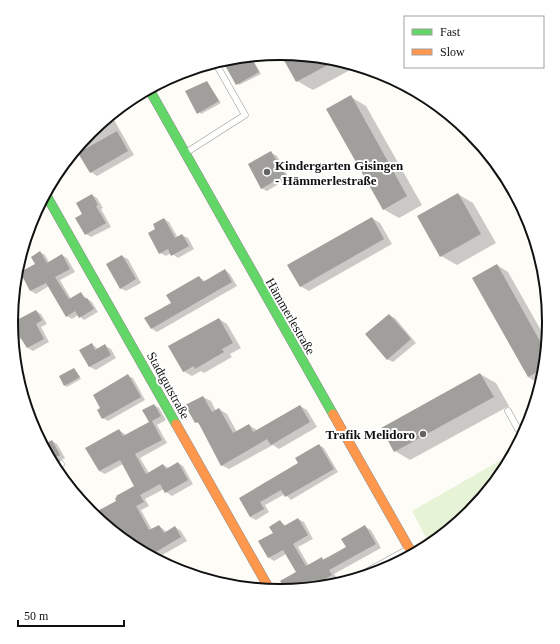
<svg xmlns="http://www.w3.org/2000/svg" width="560" height="644" font-family="'Times New Roman',serif">
  <rect width="100%" height="100%" fill="#fdfcf7"/>
  <!-- green -->
  <path fill="#e7f3d7" d="M513,453C492,493 465,517 430,545L412,511Z"/>
  <!-- shadow -->
  <path fill="#0003" d="M281,53L333,58L348,63L352,69L313,90L297,81Z
    M251,56L261,74L239,85L223,60Z
    M207,82L221,103L201,114L186,91Z
    M351,97L366,106L422,205L399,218L383,209Z
    M120,107L123,112L113,118L134,155L97,176L91,172L77,148L90,132Z
    M271,153L277,156L289,178L267,191L261,188Z
    M458,194L473,203L496,243L457,265L441,256Z
    M92,195L97,198L103,208L101,209L111,227L91,237L86,234L83,214Z
    M372,218L380,223L392,244L309,291L300,286Z
    M164,219L169,222L178,238L182,235L188,238L194,249L178,258L171,253L166,256L160,253Z
    M40,252L45,255L49,262L62,255L67,258L75,272L60,280L71,299L81,294L92,302L98,312L84,320L78,315L72,319L67,316L49,286L36,294L31,291L21,273L36,264Z
    M122,256L128,259L141,283L126,291L120,288Z
    M497,265L508,272L547,341L544,375L539,383L528,377Z
    M225,270L230,274L237,286L157,332L152,329L172,303L199,277L205,281Z
    M36,311L41,314L47,324L41,327L49,342L33,351L28,348L22,338L18,340L12,337Z
    M389,315L395,318L416,343L393,362L387,359Z
    M219,319L227,324L241,348L230,354L232,357L204,373L201,371L192,376L183,371Z
    M92,344L98,349L105,346L111,349L116,358L96,370L90,367L81,350Z
    M74,369L81,379L67,387L65,385Z
    M480,374L496,383L509,406L410,460L395,451Z
    M128,376L133,378L145,400L108,421L103,418Z
    M203,397L211,401L216,411L219,409L227,414L237,432L249,425L257,430L300,406L307,410L317,427L279,449L273,445L229,469L221,465L201,425L196,422Z
    M154,405L159,408L166,420L157,425L167,443L140,458L149,473L163,465L169,468L178,463L183,466L193,484L172,496L166,492L164,489L145,499L149,506L141,510L152,530L159,526L167,532L175,527L181,531L187,541L155,559L148,555L117,501L136,486L123,464L105,474L99,471L119,430L126,435L150,422Z
    M34,430L43,446L52,441L57,444L65,458L53,465Z
    M319,445L324,448L338,472L291,500L285,494L265,505L269,512L256,520L250,517L240,499L299,464Z
    M298,519L304,522L313,539L298,547L309,566L347,548L365,527L371,530L381,548L334,574L337,578L321,587L287,590L282,581L297,573L286,554L274,561L269,558L274,533L280,521L286,526Z"/>
  <!-- building -->
  <path fill="#a19f9c" d="M280,53L333,58L337,60L296,82Z
    M250,56L259,72L236,85L222,60Z
    M207,81L219,101L197,114L185,91Z
    M351,95L407,196L383,210L326,109Z
    M117,131L128,151L90,173L78,153Z
    M271,151L285,175L261,189L248,164Z
    M458,193L481,234L440,257L417,216Z
    M92,194L98,205L96,206L106,223L85,235L75,218L82,214L76,203Z
    M372,217L384,239L300,287L287,265Z
    M164,218L175,238L182,234L189,246L171,256L168,249L159,254L148,233L155,229L153,224Z
    M40,251L47,263L62,254L70,269L55,277L69,299L81,292L85,299L87,298L94,309L79,318L75,311L66,317L46,283L30,291L20,272L35,264L31,257Z
    M122,255L136,279L120,289L106,264Z
    M497,264L546,352L544,368L528,377L472,278Z
    M225,269L232,282L151,329L144,318L171,303L166,295L199,276L203,282Z
    M36,310L42,320L36,324L44,339L27,348L18,334L12,337L11,323Z
    M389,314L411,339L387,360L365,334Z
    M219,318L233,343L222,349L224,352L195,369L194,366L183,372L168,346Z
    M92,343L95,350L105,344L111,355L89,367L79,350Z
    M74,368L80,377L64,386L59,376Z
    M480,373L494,397L394,452L381,428Z
    M128,374L141,397L102,419L97,410L100,408L93,395Z
    M203,396L212,412L219,408L233,433L249,424L253,432L300,405L310,422L271,445L267,439L221,466L198,422L195,423L185,405Z
    M154,404L161,416L152,421L162,440L135,454L146,474L163,464L166,469L178,462L188,480L165,493L160,484L140,495L144,502L136,506L149,530L159,525L164,533L175,526L181,537L149,556L130,546L92,514L116,501L115,498L117,497L116,496L134,486L120,460L99,471L85,448L119,429L123,436L149,422L142,410Z
    M52,440L60,455L50,460L42,445Z
    M319,444L334,469L285,497L281,490L260,502L264,509L250,517L239,498L298,463L295,458Z
    M298,518L308,535L293,544L306,566L322,557L323,560L346,547L341,539L365,525L376,544L329,570L332,575L308,588L286,590L280,581L296,572L283,550L268,558L258,541L273,533L269,527L275,523L280,520L284,526Z"/>
  <g fill="none" stroke-linecap="round" stroke-linejoin="round">
    <defs>
      <path id="lane" d="M187,152L245,115L215,62
        M508,411L518,429L529,423
        M55,468L61,464"/>
      <path id="street" d="M367,575L411,551"/>
      <path id="fast" d="M149,89L333,414
        M45,193L176,424"/>
      <path id="slow" d="M333,414L413,555
        M176,424L270,590"/>
    </defs>
    <!-- lane casing -->
    <use href="#lane" stroke="#979795" stroke-width="7"/>
    <!-- street casing -->
    <use href="#street" stroke="#979795" stroke-width="13"/>
    <!-- fast casing -->
    <use href="#fast" stroke="#8e8d8b" stroke-width="10"/>
    <!-- slow casing -->
    <use href="#slow" stroke="#8e8d8b" stroke-width="10"/>
    <!-- lane -->
    <use href="#lane" stroke="#fffffe" stroke-width="6"/>
    <!-- street -->
    <use href="#street" stroke="#fffffe" stroke-width="12"/>
    <!-- fast -->
    <use href="#fast" stroke="#63d668" stroke-width="9"/>
    <!-- slow -->
    <use href="#slow" stroke="#ff974d" stroke-width="9"/>
  </g>
  <!-- markers -->
  <g fill="#646362" stroke="#fff" stroke-width="1.5">
    <circle cx="267" cy="172" r="4"/>
    <circle cx="423" cy="434" r="4"/>
  </g>
  <g text-anchor="middle" stroke-width="4" stroke-linejoin="round" paint-order="stroke">
    <!-- poi labels -->
    <g font-size="13" font-weight="bold" fill="#111" stroke="#fff" text-anchor="start">
      <text x="275" y="170">Kindergarten Gisingen<tspan x="275" dy="15">- Hämmerlestraße</tspan></text>
      <text x="415" y="439" text-anchor="end">Trafik Melidoro</text>
    </g>
    <!-- street labels -->
    <g font-size="13" fill="#111" stroke="#fff">
      <text transform="translate(291 316) rotate(60)" y="5">Hämmerlestraße</text>
      <text transform="translate(169 385) rotate(61)" y="5">Stadtgutstraße</text>
    </g>
  </g>
  <!-- crop -->
  <path d="M0 0H560V644H0ZM18 322a262 262 0 1 1 524 0a262 262 0 1 1-524 0Z" fill="#fff" fill-rule="evenodd"/>
  <path fill="none" stroke="#111" stroke-width="2" d="M18 322a262 262 0 1 1 524 0a262 262 0 1 1-524 0Z"/>
  <!-- legend -->
  <rect x="404" y="16" width="140" height="52" fill="#ffffff" stroke="#a0a0a0"/>
  <rect x="412" y="29" width="20" height="6" fill="#63d668" stroke="#a0a0a0"/>
  <text x="440" y="36" font-size="12" fill="#111111">Fast</text>
  <rect x="412" y="49" width="20" height="6" fill="#ff974d" stroke="#a0a0a0"/>
  <text x="440" y="56" font-size="12" fill="#111111">Slow</text>
  <!-- scale -->
  <path d="M18 620v6h106v-6" fill="none" stroke="#111111" stroke-width="2"/>
  <text x="24" y="620" font-size="12" fill="#111111" stroke="#ffffff" stroke-width="3" paint-order="stroke">50 m</text>
</svg>
